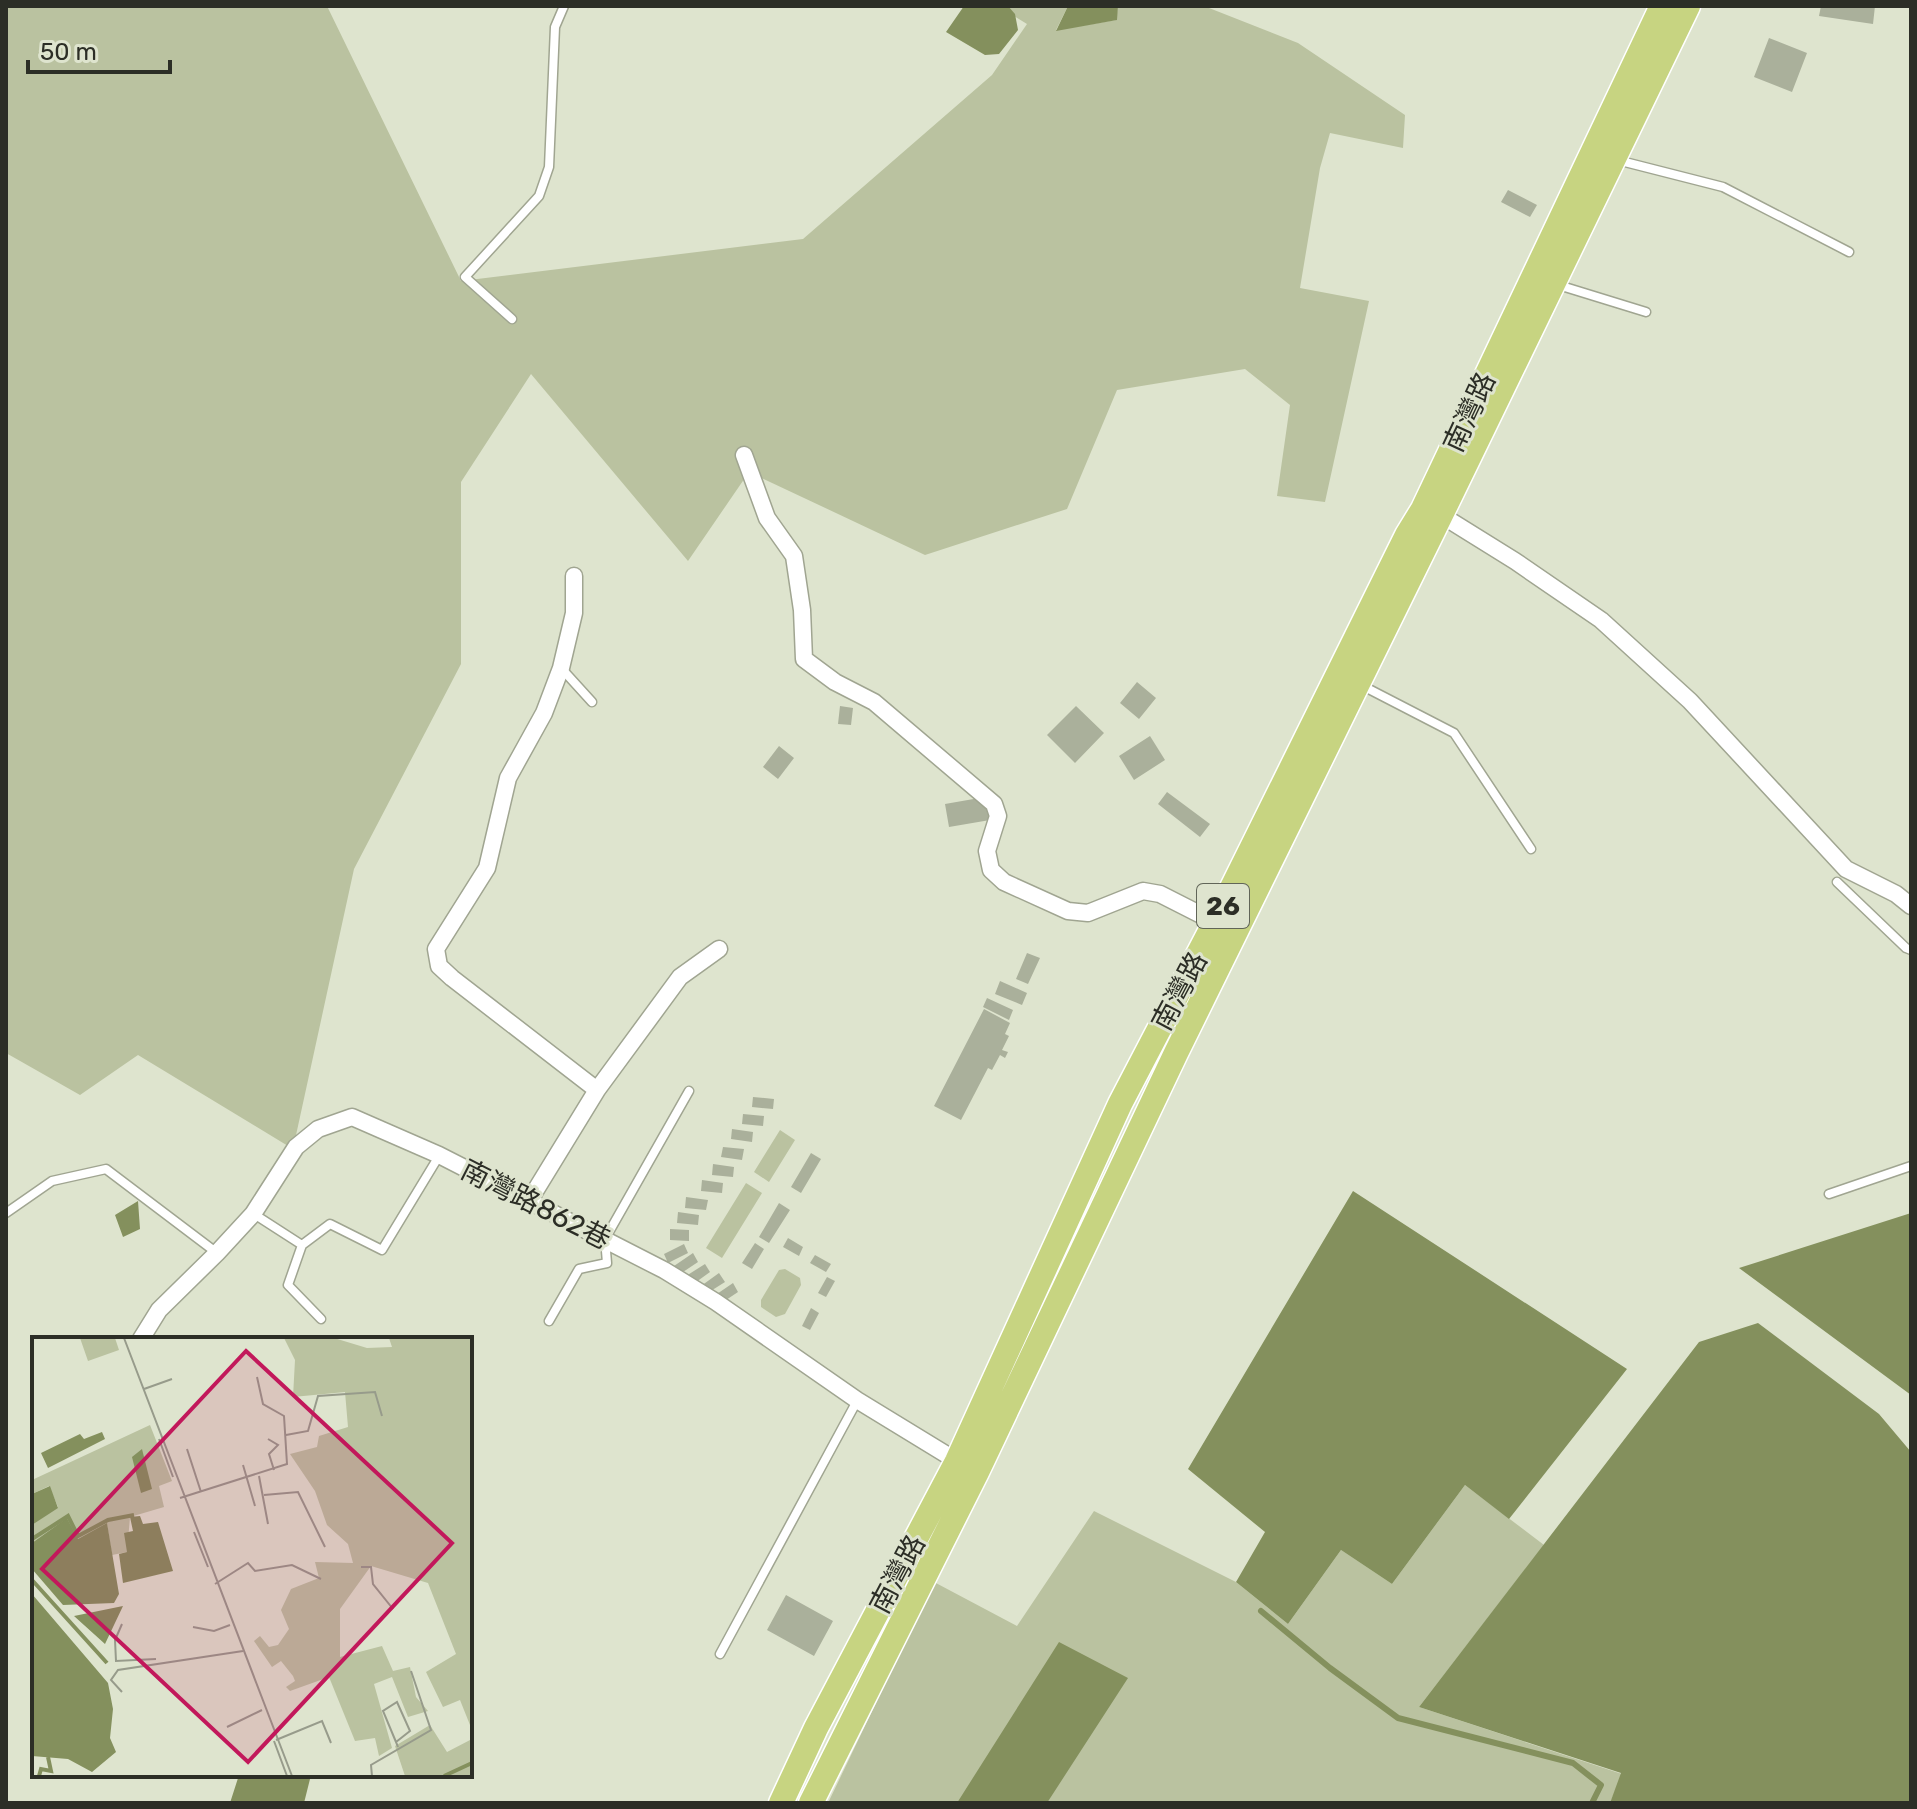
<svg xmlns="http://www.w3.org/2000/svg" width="1917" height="1809" font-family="Rubik,'Noto Sans TC',sans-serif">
  <rect width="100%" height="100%" fill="#dee4ce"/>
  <!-- green -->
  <path fill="#bac2a0" d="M6,6H327L461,281L803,239L992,75L1027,24L998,6H1068L1056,30L1116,20L1118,6H1204L1298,43L1405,115L1403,148L1330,133L1320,168L1300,288L1369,301L1325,502L1277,496L1290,405L1245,369L1117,390L1067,509L925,555L749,472L688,561L531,374L461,482V664L354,869L293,1149L138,1055L80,1095L6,1053Z
    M780,1130L795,1140L769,1182L754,1172Z
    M746,1183L762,1193L722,1258L706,1248Z
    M785,1269L800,1278L801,1285L785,1314L776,1317L761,1307V1300L779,1270Z
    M1465,1485L1544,1545L1419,1707L1622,1774L1610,1803H828L934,1582L1017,1626L1094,1511L1236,1582L1288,1624L1341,1550L1392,1584Z"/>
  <!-- water -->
  <path fill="#84905d" d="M964,6H1008L1015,14L1018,30L999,54L985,55L946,32Z
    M1068,6H1118L1117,20L1056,31Z
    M1353,1191L1627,1369L1509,1519L1465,1485L1392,1584L1341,1550L1288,1624L1236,1582L1265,1532L1188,1469Z
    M138,1201L140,1229L123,1237L115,1215Z
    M1911,1213V1395L1739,1268Z
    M1758,1323L1879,1414L1911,1452V1803H1610L1621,1773L1419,1707L1699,1342Z
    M1059,1642L1128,1678L1047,1803H957Z
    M239,1775H311L304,1803H230Z"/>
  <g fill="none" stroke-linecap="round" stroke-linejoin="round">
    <!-- stream -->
    <path stroke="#84905d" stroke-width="6" d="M1261,1611L1330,1668L1398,1718L1573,1763L1601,1785L1592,1803"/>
  </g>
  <!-- building -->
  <path fill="#aab09b" d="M1821,6H1875L1873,24L1819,16Z
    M1769,38L1807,53L1792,92L1754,77Z
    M1508,190L1537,205L1530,217L1501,202Z
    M1137,682L1156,698L1139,719L1120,703Z
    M840,706L853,708L851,725L838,724Z
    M1076,706L1104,733L1075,763L1047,735Z
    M1150,736L1165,760L1134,780L1119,756Z
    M779,746L794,758L778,779L763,767Z
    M1167,792L1210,824L1200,837L1158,804Z
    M985,797L990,820L949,827L945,804Z
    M1027,953L1040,958L1028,984L1016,979Z
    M1000,981L1027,993L1022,1005L995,994Z
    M987,998L1013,1010L1009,1020L983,1007Z
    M984,1009L1010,1023L1005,1034L1009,1036L1002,1050L1008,1052L1005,1058L1000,1055L992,1070L988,1068L961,1120L934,1106Z
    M753,1097L774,1099L773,1109L752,1107Z
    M743,1114L764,1116L763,1126L742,1124Z
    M732,1129L753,1132L752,1142L731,1139Z
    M723,1147L744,1149L742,1160L721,1157Z
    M811,1153L821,1159L801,1193L791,1187Z
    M713,1164L734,1167L733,1177L712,1175Z
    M702,1180L723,1183L722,1193L701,1191Z
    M686,1197L708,1200L706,1210L685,1208Z
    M779,1203L790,1210L769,1243L759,1237Z
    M678,1212L699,1215L698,1225L677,1223Z
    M670,1229L689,1230V1241L670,1240Z
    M788,1238L803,1247L799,1256L783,1247Z
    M755,1243L764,1249L752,1269L742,1263Z
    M684,1244L688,1253L668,1263L664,1254Z
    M693,1253L698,1262L680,1274L674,1266Z
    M815,1255L831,1264L826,1272L810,1263Z
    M705,1264L710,1272L692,1285L686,1276Z
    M719,1273L725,1282L706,1294L701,1286Z
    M827,1277L835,1281L826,1297L818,1293Z
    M733,1283L738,1292L720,1304L714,1296Z
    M811,1308L819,1313L810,1330L802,1326Z
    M786,1595L833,1621L814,1656L767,1630Z"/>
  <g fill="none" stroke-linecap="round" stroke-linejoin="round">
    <defs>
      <path id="lane" d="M1617,160L1723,187L1849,252
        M1555,284L1646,312
        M512,319L465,277L539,196L549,167L555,27L564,6
        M562,669L592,702
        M1359,684L1454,733L1531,849
        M1837,882L1906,948L1911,950
        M1829,1194L1911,1166
        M6,1213L52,1181L106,1169L217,1253
        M254,1214L302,1245
        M321,1319L288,1285L302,1245L330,1224L382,1250L439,1156
        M549,1321L579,1269L607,1263L605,1239L689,1091
        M720,1654L857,1401"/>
      <path id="street" d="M744,455L767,518L794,556L802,610L804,659L835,682L874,702L994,804L998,816L987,851L991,870L1004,882L1068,911L1088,913L1143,891L1160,894L1223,926
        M1432,512L1441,515L1515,561L1601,620L1690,701L1846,869L1896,894L1911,906
        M574,576V613L561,668L544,713L508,778L487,868L436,949L439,966L452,978L597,1090
        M529,1201L597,1090L680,977L719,949
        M141,1339L159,1310L217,1253L253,1214L296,1147L318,1129L352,1117L439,1155L664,1270L716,1302L857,1400L965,1466"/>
      <path id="primary" d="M781,1803L816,1728L957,1461L1120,1104L1215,922L1407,535L1423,509L1662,6
        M811,1803L977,1472L1176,1053L1441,515L1688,6"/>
    </defs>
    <!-- lane casing -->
    <use href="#lane" stroke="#a0a591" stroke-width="11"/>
    <!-- street casing -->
    <use href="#street" stroke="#a0a591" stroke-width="19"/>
    <!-- primary casing -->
    <use href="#primary" stroke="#fff" stroke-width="27"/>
    <!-- lane -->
    <use href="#lane" stroke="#fff" stroke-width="8"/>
    <!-- street -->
    <use href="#street" stroke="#fff" stroke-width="16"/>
    <!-- primary -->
    <use href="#primary" stroke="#c7d481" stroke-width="24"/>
  </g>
  <g text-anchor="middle" stroke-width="6" stroke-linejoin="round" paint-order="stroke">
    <!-- shield labels -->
    <rect fill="#dee4ce" stroke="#616558" stroke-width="2" x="1197" y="884" width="52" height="44" rx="6"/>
    <g font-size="26" font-weight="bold" fill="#2c2e26">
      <text x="1223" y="915">26</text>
    </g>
    <!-- street labels -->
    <g font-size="28" fill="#2c2e26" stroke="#dee4ce">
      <text transform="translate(1469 412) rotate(-65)" y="10">南灣路</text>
      <text transform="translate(1179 991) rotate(-62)" y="10">南灣路</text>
      <text transform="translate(536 1204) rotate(27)" y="10">南灣路862巷</text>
      <text transform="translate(897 1574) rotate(-62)" y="10">南灣路</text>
    </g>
  </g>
  <!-- overview -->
  <g transform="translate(32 1337)">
    <rect width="440" height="440" fill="#dee4ce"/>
    <path d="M48,1H83L87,13L56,24ZM252,1H302L335,11L360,10L357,1H440V393L428,363L411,370L394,335L424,317L396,246L339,229L308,272V320L350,309L361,334L378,330L384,360L396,374L376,380L360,340L342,347L360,411L347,419L343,401L323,404L297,340L258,354L254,350L263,344L261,339L249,324L240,330L222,304L228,299L237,310L246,308L257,292L249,273L259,252L287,241L283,225L321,226L316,207L295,188L283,154L258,117L285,110L287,99L316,90L313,55L261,60L263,23ZM118,88L140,144L127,149L132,170L98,180L95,215L80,218L75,187L46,202L35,181L0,206V188L26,170L17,149L0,157V143ZM398,388L415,415L440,402V439H373L363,409Z" fill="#bac2a0"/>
    <path d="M70,95L73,102L16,131L9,116L48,97L52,102ZM110,112L120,152L109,156L100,120ZM18,149L26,171L0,188V157ZM108,179L111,187L126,185L141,234L91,246L87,217L95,215L92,196L101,194L98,180ZM35,181L46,202L75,186L87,257L82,266L31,268L0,232V206ZM0,257L76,346L81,372L78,401L84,415L60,435L36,422L0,419ZM91,269L73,307L42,279Z" fill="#84905d"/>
    <path fill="none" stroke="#84905d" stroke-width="4" d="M0,202L36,179L46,199L76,183L102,178M0,243L75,326M7,439L9,432L19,434L16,420M412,439L440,426"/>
    <path fill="none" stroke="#979b8b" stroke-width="2" d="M92,1L260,439M112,52L140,42M254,98L276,94L286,59L343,55L350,79M127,102L141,140M236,102L246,108L237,117L242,133M155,112L169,155M211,128L223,169M227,139L236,187M232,158L266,155L293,210M148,161L255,127L252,79L231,67L225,40M162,195L176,230M329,230H339L341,247L361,272M183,247L216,226L223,234L260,228L289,242M90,287L83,303L84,324L124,322M161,290L182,294L198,288M90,355L79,343L86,333L211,314M195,390L230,373M244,403L290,384L299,406M242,404L255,439M364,405L378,394L365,365L351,374L364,405L366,410M340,439L339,428L399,393L379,334"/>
    <path fill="#c2185b" fill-opacity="0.15" stroke="#c2185b" stroke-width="4" d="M214,14L420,206L216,425L10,232Z"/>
    <rect width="440" height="440" fill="none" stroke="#2c2e26" stroke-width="4"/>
  </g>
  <!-- border -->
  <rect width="1917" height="1809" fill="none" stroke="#2c2e26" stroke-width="16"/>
  <!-- scale -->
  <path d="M28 60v12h142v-12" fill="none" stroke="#2c2e26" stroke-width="4"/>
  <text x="40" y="60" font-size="24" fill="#2c2e26" stroke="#dee4ce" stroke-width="6" paint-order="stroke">50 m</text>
</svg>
